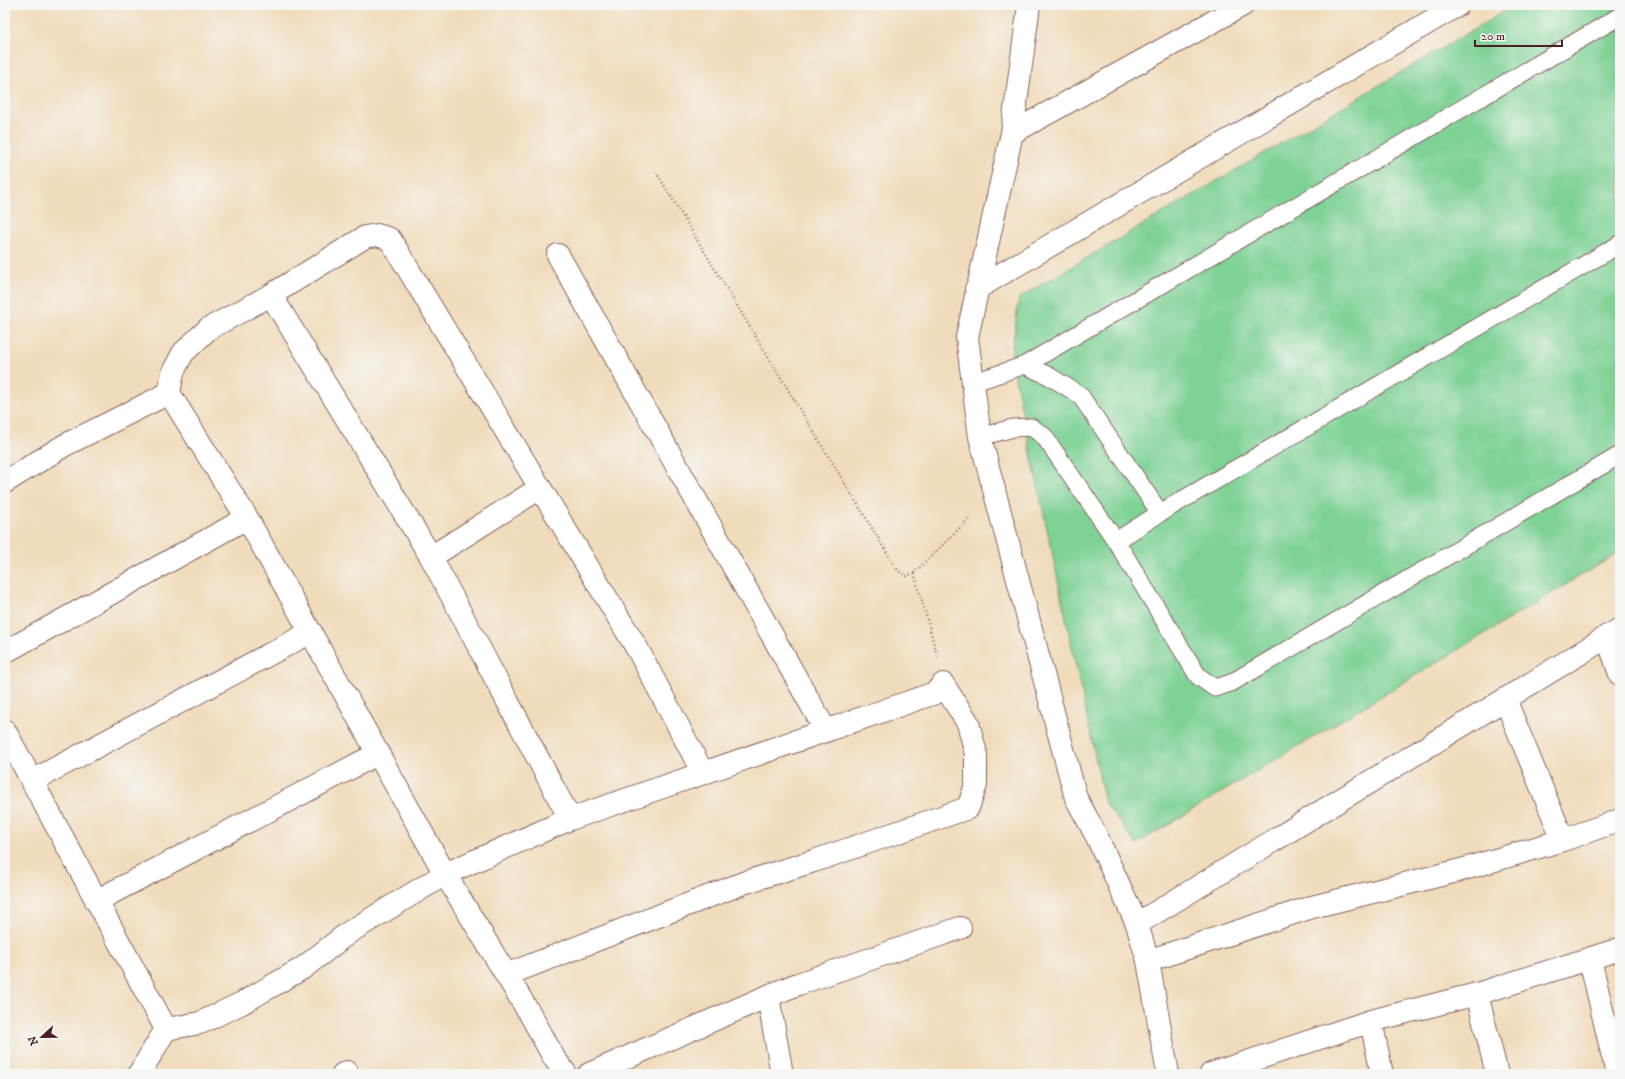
<svg xmlns="http://www.w3.org/2000/svg" width="1625" height="1079" font-family="'IM FELL DW Pica',serif">
  <rect width="100%" height="100%" fill="#f6f6f2"/>
  <filter id="ink" filterUnits="userSpaceOnUse"><feTurbulence type="fractalNoise" baseFrequency=".025" numOctaves="2"/><feDisplacementMap in="SourceGraphic" scale="8" xChannelSelector="R" yChannelSelector="G"/><feConvolveMatrix kernelMatrix="1 2 1 2 8 2 1 2 1" color-interpolation-filters="sRGB"/></filter>
  <filter id="wash" filterUnits="userSpaceOnUse"><feTurbulence type="fractalNoise" baseFrequency=".012" numOctaves="4" result="noise"/><feDisplacementMap in="SourceGraphic" scale="16" xChannelSelector="R" yChannelSelector="G"/><feGaussianBlur stdDeviation="0.9" result="paint"/><feColorMatrix in="noise" values="0 0 0 0 0 0 0 0 0 0 0 0 0 0 0 0 0 1.4 0 .05"/><feComposite in="paint" operator="in"/></filter>
  <g filter="url(#wash)">
    <rect width="100%" height="100%" fill="#f0dbba"/>
    <!-- green -->
    <path fill="#7ed295" stroke="#647860" d="M1515,5H1620V552L1136,844L1105,803L1011,358L1019,298Z"/>
  </g>
  <g filter="url(#ink)">
    <g fill="none" stroke-linecap="round" stroke-linejoin="round">
      <defs>
        <path id="lane" d="M1025,365L1049,376L1080,395L1160,513
          M972,383L1025,365L1620,16
          M980,437L1013,428L1031,427L1044,436L1116,541L1198,676L1215,688L1231,683L1620,455
          M1116,541L1160,513L1620,244"/>
        <path id="street" d="M1029,5L1012,133L967,337L980,437L1076,798L1096,835L1137,924L1148,961L1168,1074
          M1012,133L1243,5
          M558,255L826,731
          M976,289L1458,5
          M169,393L173,372L183,353L208,329L271,295L365,237L377,235L390,239L638,650L703,773
          M5,482L65,445L169,393L247,518L445,874L533,1019L554,1058L566,1074
          M431,557L540,488
          M1607,636L1620,674
          M5,652L247,518
          M1505,699L1563,840
          M5,731L166,1029L139,1074
          M32,781L311,632
          M96,901L379,753
          M1137,924L1620,629
          M1590,959L1617,1074
          M1148,961L1312,907L1461,870L1563,840L1620,820
          M506,975L746,882L814,861L968,808L976,785V754L968,723L943,684L935,693L570,819
          M1477,994L1497,1074
          M1371,1021L1382,1074
          M166,1029L200,1023L242,1003L303,968L348,933L445,874L570,819L431,557L271,295
          M343,1074L347,1072
          M589,1074L768,996
          M782,1074L768,996L798,984L960,928
          M1211,1074L1371,1021L1477,994L1620,949"/>
      </defs>
      <!-- lane casing -->
      <use href="#lane" stroke="#84615d" stroke-width="19"/>
      <!-- street casing -->
      <use href="#street" stroke="#84615d" stroke-width="24"/>
      <!-- path -->
      <path stroke="#84615d" stroke-width="2.5" stroke-dasharray="1 3" stroke-linecap="butt" d="M656,172L898,571L907,576L914,573L973,515
        M914,573L938,658"/>
      <!-- lane -->
      <use href="#lane" stroke="#fff" stroke-width="17"/>
      <!-- street -->
      <use href="#street" stroke="#fff" stroke-width="22"/>
    </g>
  </g>
  <!-- margin -->
  <rect width="1625" height="1079" fill="none" stroke="#f6f6f2" stroke-width="20"/>
  <!-- north arrow -->
  <g transform="translate(42 1037) rotate(248)" stroke="#f6f6f2" stroke-width="3" paint-order="stroke">
  <path d="M0-3L7 15L0 10L-7 15Z" fill="#4a1f2b"/>
  <text y="-6" font-size="11" font-weight="bold" text-anchor="middle" fill="#4a1f2b">N</text>
  </g>
  <!-- scale -->
  <path d="M1475 40v6h87v-6" fill="none" stroke="#4a1f2b" stroke-width="2"/>
  <text x="1481" y="40" font-size="12" fill="#4a1f2b" stroke="#f6f6f2" stroke-width="3" paint-order="stroke">20 m</text>
</svg>
